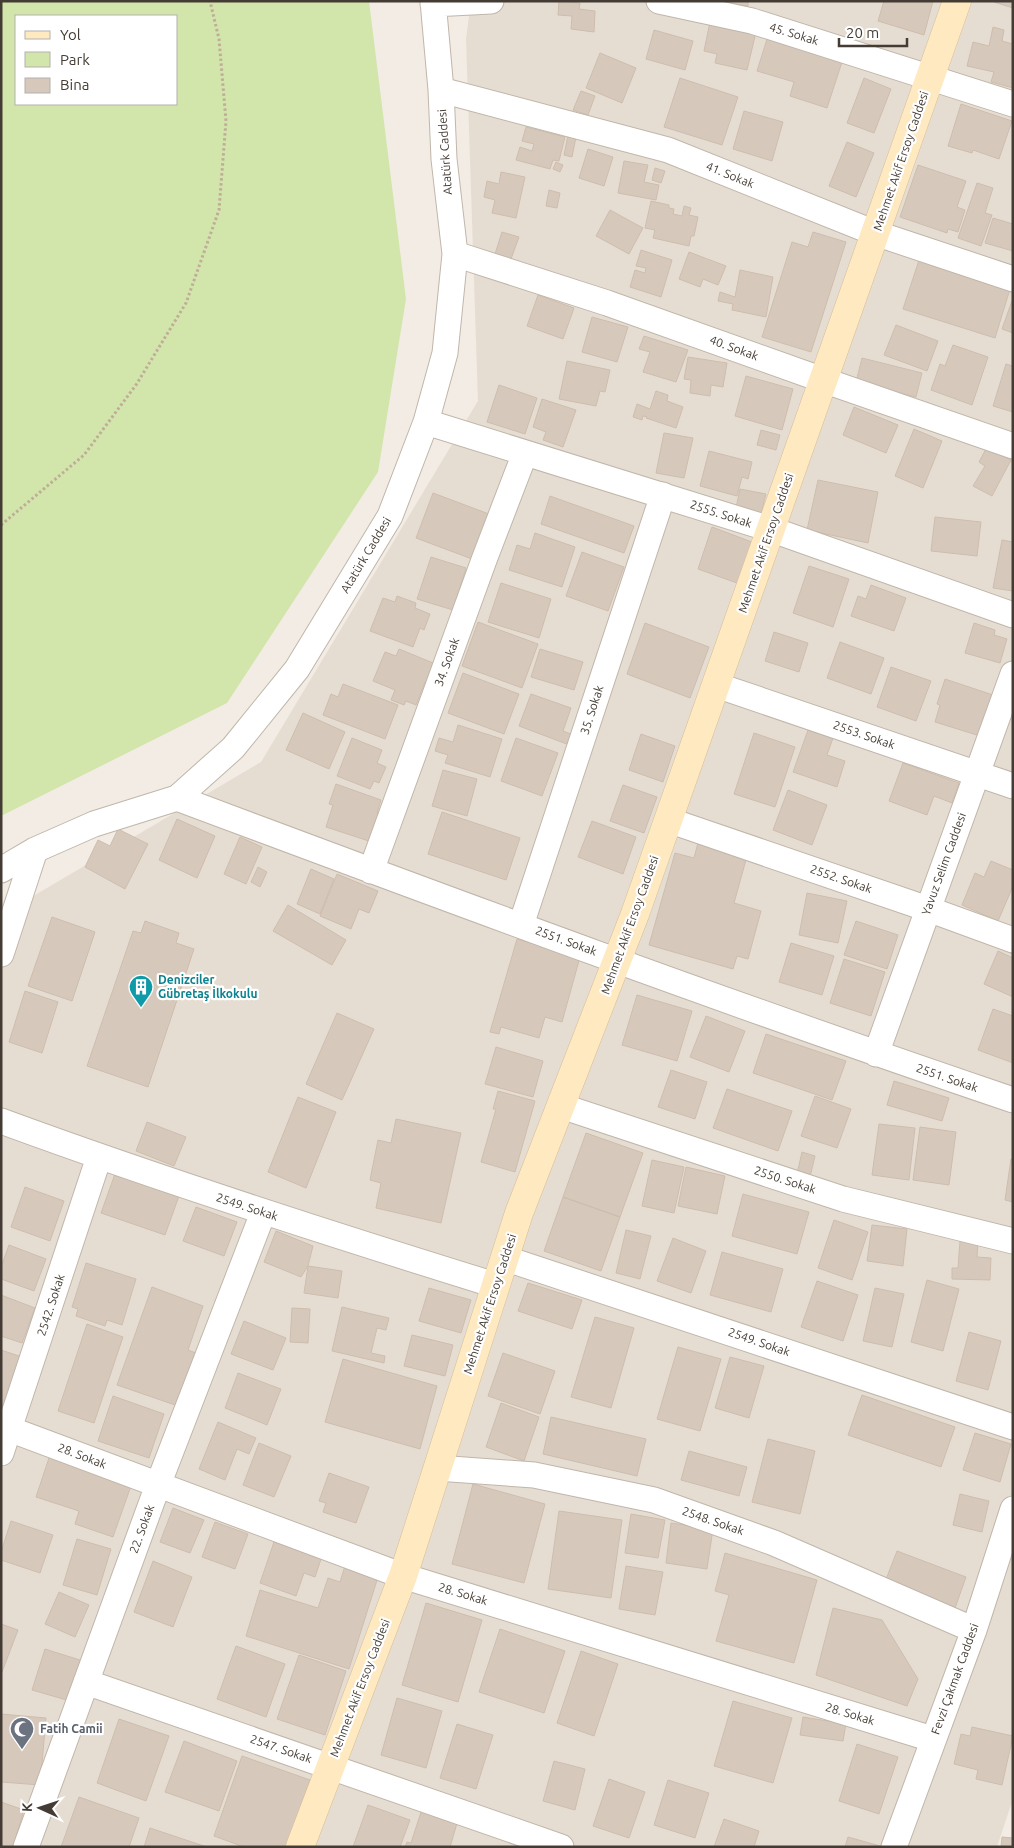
<svg xmlns="http://www.w3.org/2000/svg" width="1014" height="1848" font-family="Ubuntu,sans-serif">
  <rect width="100%" height="100%" fill="#f2ece4"/>
  <!-- residential -->
  <path fill="#e6ddd2" d="M471,1H1013V1799L997,1847H1V915L261,762L478,401L466,39Z"/>
  <!-- green -->
  <path fill="#d2e6ac" fill-rule="evenodd" d="M1,1H369L406,299L378,472L227,703L1,816ZM16,16H176V104H16Z"/>
  <!-- building -->
  <path fill="#d6c9bc" stroke="#cebdad" d="M559,1L580,3L579,9L595,11L594,32L571,29L572,16L558,15Z
    M729,1H748V6L729,3Z
    M884,1H933L924,35L878,21Z
    M995,1H1013V8L994,2Z
    M710,22L756,32L747,70L715,63L717,54L704,51Z
    M993,27L1004,30L1002,41L1013,44V88L991,82L994,72L967,66L973,42L989,46Z
    M654,30L693,41L685,70L646,59Z
    M767,39L842,62L827,108L790,96L794,82L757,71Z
    M600,53L636,68L622,103L586,88Z
    M680,78L738,97L722,145L664,127Z
    M864,78L891,89L874,133L847,123Z
    M581,91L595,96L588,115L573,110Z
    M961,104L1012,121L999,159L973,150L972,153L948,146Z
    M744,111L783,122L772,161L733,149Z
    M526,127L565,137L559,161L553,160L550,169L516,160L520,147L532,151L534,144L522,141Z
    M568,135L576,137L572,157L564,155Z
    M847,142L874,153L856,197L829,186Z
    M588,149L613,157L604,186L579,178Z
    M624,161L648,165L644,182L659,185L656,200L618,193Z
    M556,162L563,165L560,172L553,169Z
    M918,165L966,181L957,207L965,210L958,232L948,229L947,233L900,217Z
    M655,168L665,171L661,183L652,180Z
    M501,172L525,177L516,218L492,213L495,200L484,197L487,181L499,184Z
    M977,183L993,188L985,213L992,215L981,246L958,238Z
    M549,190L560,193L557,208L546,206Z
    M651,201L669,205V208L674,209L673,214L682,216L684,206L691,208L689,215L698,217L694,236H691L689,246L653,238L655,230L645,228Z
    M610,210L643,228L629,254L596,236Z
    M993,218L1013,224V251L985,243Z
    M502,232L519,237L511,259L495,254Z
    M813,232L846,242L811,352L762,337L792,242L808,247Z
    M641,250L672,260L661,297L630,287L635,270L645,273L646,268L636,266Z
    M689,252L726,266L718,285L703,279L700,287L679,279Z
    M919,260L1010,289L995,338L903,309Z
    M740,270L773,277L766,317L732,310L733,304L718,301L720,292L735,297Z
    M538,295L574,308L563,339L527,326Z
    M1013,298V333L1002,329Z
    M592,317L628,327L617,362L582,352Z
    M896,325L938,341L927,371L884,355Z
    M644,336L688,350L676,382L643,372L650,352L639,349Z
    M953,345L988,357L972,405L931,390L940,364L945,366Z
    M688,357L727,363L723,387L711,385L710,396L690,393L691,380L684,379Z
    M862,358L922,373L916,397L856,382Z
    M567,361L610,370L605,392L600,391L596,406L559,399Z
    M1006,364L1013,366V412L993,406Z
    M746,376L793,389L782,430L735,416Z
    M499,385L537,398L525,434L487,422Z
    M656,391L668,395L667,401L683,407L676,428L646,418L647,417L643,416L642,420L633,417L637,404L650,409Z
    M542,399L576,410L563,447L543,440L546,432L533,427Z
    M854,407L898,425L886,453L843,435Z
    M914,429L942,441L923,488L895,476Z
    M761,430L780,435L776,450L757,445Z
    M664,433L693,438L684,478L656,473Z
    M987,447L1011,460L992,496L973,486L985,466L979,462Z
    M709,451L752,462L748,479L742,477L737,496L700,486Z
    M818,480L878,492L868,543L807,530Z
    M740,489L766,494L761,513L736,508Z
    M433,493L497,517L480,562L416,538Z
    M550,496L634,526L624,553L541,524Z
    M935,517L981,522L977,556L931,551Z
    M712,527L752,542L737,583L698,569Z
    M535,533L575,547L562,587L509,570L517,545L530,549Z
    M1002,540L1013,542V591L993,588Z
    M582,552L624,567L608,611L566,596Z
    M431,557L466,568L453,610L417,599Z
    M809,566L849,579L833,627L793,613Z
    M501,583L551,599L539,638L488,622Z
    M871,585L906,598L894,631L851,616L858,596L866,599Z
    M397,596L416,603L415,608L430,614L424,630L420,628L413,647L370,631L383,598L395,602Z
    M478,622L538,644L522,688L462,666Z
    M645,623L709,647L690,698L627,674Z
    M974,623L995,630L994,635L1007,639L1000,663L965,653Z
    M774,632L808,643L799,672L765,661Z
    M840,642L884,658L871,694L827,678Z
    M399,649L443,667L435,686L425,682L416,705L406,701L404,705L391,700L395,690L373,681L385,652L396,656Z
    M540,649L583,662L574,690L531,677Z
    M891,667L931,681L916,721L877,707Z
    M463,673L519,694L504,734L448,713Z
    M945,679L993,695L980,736L935,722L940,705L937,704Z
    M343,684L398,705L385,739L323,715L331,694L338,697Z
    M531,694L571,708L563,731L576,736L572,746L519,726Z
    M303,713L345,732L329,769L286,750Z
    M458,725L502,739L490,777L445,763L448,755L435,751L439,738L453,742Z
    M808,730L833,738L827,755L845,761L837,787L793,772Z
    M754,733L795,747L775,807L734,794Z
    M641,734L675,746L663,782L629,770Z
    M352,738L382,750L377,763L386,767L379,783L374,781L370,789L337,776Z
    M516,738L558,753L542,796L501,781Z
    M903,763L959,783L952,803L934,796L927,815L889,801Z
    M443,770L477,779L467,816L432,806Z
    M336,784L381,800L377,813L386,817L378,844L326,827L333,805L329,804Z
    M623,785L657,797L644,833L610,821Z
    M788,790L827,805L812,845L773,830Z
    M442,812L520,838L506,880L428,854Z
    M177,819L215,836L197,878L159,860Z
    M592,821L636,837L623,874L578,857Z
    M118,829L148,844L125,889L85,867L98,840L110,846Z
    M700,835L749,849L734,903L761,911L748,959L737,956L733,969L649,945L675,853L694,858Z
    M240,837L262,847L246,884L224,874Z
    M991,861L1013,870V886L998,921L962,905L975,873L984,877Z
    M258,867L267,872L260,887L251,882Z
    M311,869L334,879L320,914L297,904Z
    M337,874L378,891L369,913L359,909L351,929L320,916Z
    M807,893L847,901L838,943L799,935Z
    M288,905L346,940L332,965L273,931Z
    M52,917L95,932L72,1001L28,986Z
    M145,921L179,933L176,943L194,949L148,1087L87,1066L133,931L141,933Z
    M856,921L898,935L887,969L844,955Z
    M517,939L580,957L562,1022L545,1017L539,1038L501,1027L499,1034L490,1032Z
    M791,943L834,956L822,995L779,982Z
    M998,951L1013,958V997L984,984Z
    M844,959L885,972L871,1016L830,1003Z
    M25,991L58,1002L42,1053L9,1042Z
    M637,995L692,1011L677,1061L622,1045Z
    M993,1009L1013,1016V1063L978,1050Z
    M337,1013L374,1029L342,1100L306,1084Z
    M706,1016L745,1031L729,1072L690,1057Z
    M766,1034L846,1061L832,1100L753,1073Z
    M496,1047L543,1061L533,1097L485,1084Z
    M671,1070L707,1082L695,1119L658,1107Z
    M894,1081L949,1098L942,1121L887,1105Z
    M727,1089L792,1111L778,1151L713,1128Z
    M498,1091L535,1101L515,1172L481,1162L496,1109H493Z
    M815,1096L851,1109L837,1148L801,1136Z
    M298,1097L336,1112L306,1188L268,1172Z
    M396,1119L461,1133L441,1223L376,1208L381,1183L370,1180L378,1140L391,1143Z
    M147,1122L186,1137L174,1166L136,1151Z
    M879,1124L915,1128L909,1180L872,1175Z
    M920,1127L956,1132L949,1185L913,1180Z
    M586,1133L643,1153L620,1217L563,1197Z
    M802,1152L815,1156L810,1177L797,1174Z
    M1011,1159H1013V1202L1005,1200Z
    M652,1160L684,1167L674,1213L642,1206Z
    M686,1167L725,1176L717,1214L678,1206Z
    M115,1174L179,1196L165,1235L101,1213Z
    M25,1187L64,1201L50,1241L11,1227Z
    M743,1194L809,1212L797,1254L732,1236Z
    M563,1197L620,1217L601,1271L544,1251Z
    M196,1207L237,1222L224,1256L183,1241Z
    M834,1220L868,1232L852,1280L818,1268Z
    M872,1225L907,1229L903,1266L867,1261Z
    M626,1230L651,1236L640,1279L616,1273Z
    M276,1231L313,1246L308,1266L301,1277L264,1262Z
    M673,1238L706,1251L691,1293L657,1281Z
    M960,1241L978,1242L977,1257L991,1258L990,1280L952,1279V1268H958Z
    M9,1245L46,1259L34,1291L1,1279V1267Z
    M722,1252L783,1269L771,1312L710,1295Z
    M86,1263L136,1279L122,1325L107,1320L105,1326L76,1316L78,1309L72,1307Z
    M308,1266L342,1271L338,1298L304,1293Z
    M927,1280L959,1289L943,1351L911,1342Z
    M817,1281L858,1295L843,1341L801,1327Z
    M528,1283L582,1300L572,1329L518,1311Z
    M152,1287L203,1306L188,1350L196,1353L178,1406L117,1385Z
    M429,1288L471,1300L461,1333L419,1321Z
    M875,1288L904,1294L892,1347L863,1341Z
    M1,1295L35,1308L22,1343L1,1336Z
    M342,1307L389,1318L386,1330L377,1328L371,1353L385,1356L384,1363L332,1351Z
    M292,1308L310,1309L308,1343L290,1342Z
    M595,1317L634,1328L611,1408L571,1397Z
    M244,1321L286,1338L273,1370L231,1354Z
    M87,1324L123,1337L94,1423L58,1411Z
    M969,1332L1001,1341L988,1390L956,1381Z
    M412,1335L453,1345L445,1376L404,1366Z
    M678,1347L721,1359L700,1431L657,1419Z
    M1,1350L22,1357L2,1412H1Z
    M503,1353L555,1371L540,1414L488,1396Z
    M730,1357L764,1366L749,1418L715,1408Z
    M343,1359L437,1386L420,1449L325,1422Z
    M238,1373L281,1389L267,1425L225,1408Z
    M862,1395L955,1427L941,1467L848,1435Z
    M113,1396L164,1414L149,1458L98,1441Z
    M501,1403L539,1417L524,1461L486,1447Z
    M551,1417L646,1439L637,1476L543,1454Z
    M218,1422L256,1438L249,1454L237,1449L225,1480L199,1469Z
    M975,1433L1011,1444L1000,1482L963,1470Z
    M768,1439L815,1451L800,1514L752,1502Z
    M259,1443L291,1456L274,1497L243,1485Z
    M689,1451L747,1467L739,1496L681,1480Z
    M50,1455L132,1483L113,1537L75,1524L79,1511L36,1497Z
    M329,1473L369,1487L356,1523L323,1512L326,1503L319,1501Z
    M473,1484L545,1504L524,1583L452,1564Z
    M960,1494L989,1501L982,1532L953,1525Z
    M173,1508L204,1520L190,1553L160,1542Z
    M559,1511L622,1520L611,1598L548,1589Z
    M631,1514L665,1520L658,1558L625,1553Z
    M11,1521L53,1535L40,1573L1,1560V1552Z
    M215,1522L248,1534L235,1569L202,1557Z
    M671,1523L713,1529L707,1569L666,1563Z
    M77,1539L111,1549L97,1595L63,1585Z
    M274,1542L321,1559L315,1577L304,1573L296,1596L260,1583Z
    M897,1551L966,1577L955,1608L885,1582Z
    M725,1553L817,1580L794,1663L716,1641L729,1595L715,1591Z
    M153,1561L192,1577L173,1627L134,1612Z
    M345,1566L378,1577L349,1669L246,1636L260,1590L318,1608L328,1578L340,1582Z
    M626,1566L663,1572L655,1615L619,1609Z
    M59,1592L89,1605L75,1637L45,1624Z
    M426,1603L482,1620L458,1702L402,1685Z
    M833,1608L882,1620L918,1679L907,1706L816,1675Z
    M1,1624L18,1630L2,1672L1,1671Z
    M500,1629L565,1651L544,1713L479,1692Z
    M236,1646L285,1664L266,1717L217,1699Z
    M45,1649L83,1661L70,1701L32,1690Z
    M581,1651L618,1664L594,1736L557,1723Z
    M299,1655L346,1671L325,1735L277,1719Z
    M397,1698L442,1711L426,1768L381,1755Z
    M733,1701L792,1718L773,1783L714,1766Z
    M1,1714L46,1718L40,1785L1,1782Z
    M803,1717L846,1724L843,1741L800,1735Z
    M119,1719L169,1736L146,1801L97,1783Z
    M457,1724L493,1735L476,1789L440,1778Z
    M972,1727L1013,1736L1002,1785L976,1779L978,1770L954,1764L961,1734L970,1736Z
    M184,1741L237,1761L219,1811L165,1792Z
    M857,1744L898,1757L879,1814L839,1801Z
    M242,1756L310,1780L286,1847H244L214,1836Z
    M554,1761L585,1769L575,1810L543,1801Z
    M609,1779L645,1792L629,1838L593,1826Z
    M668,1780L709,1793L695,1838L654,1825Z
    M79,1797L139,1818L129,1847H61Z
    M1,1802L24,1810L13,1847H1Z
    M368,1805L410,1820L400,1847H353Z
    M422,1809L458,1820L450,1847H405L407,1842L411,1843Z
    M724,1819L759,1831L754,1847H714Z
    M150,1828L207,1847H144Z
    M848,1837L880,1846L879,1847H845Z
    M1002,1837L1013,1838V1847H1001Z"/>
  <g fill="none" stroke-linecap="round" stroke-linejoin="round">
    <defs>
      <path id="street" d="M659,1L752,21L1013,104
        M433,4L491,1
        M441,90L668,150L875,233L1013,279
        M455,254L607,303L823,380L1013,446
        M426,422L770,529L1013,615
        M716,685L1013,786
        M177,798C455,902 732,1005 1013,1100
        M668,820L928,909L1013,940
        M1,870L35,850L94,824L177,798L233,748L297,669L390,516L426,422L445,353L455,254L444,159L441,90L433,1
        M371,871L484,560L525,453
        M521,925L663,495
        M1,954L35,850
        M876,1054L1013,674
        M561,1106L843,1199L1013,1241
        M1,1121C164,1181 330,1234 495,1285
        M504,1258L1013,1427
        M1,1426L403,1576L932,1739
        M1,1453L99,1157
        M437,1468L534,1475L654,1500L774,1543L974,1630
        M86,1682L561,1847
        M26,1847L158,1485L263,1213
        M894,1847L974,1630L1013,1509"/>
      <path id="secondary" d="M300,1847L403,1576L519,1213L635,914L957,1"/>
    </defs>
    <!-- street casing -->
    <use href="#street" stroke="#c0b6aa" stroke-width="27"/>
    <!-- secondary casing -->
    <use href="#secondary" stroke="#d5bd96" stroke-width="29"/>
    <!-- path -->
    <path stroke="#bfad98" stroke-width="3" stroke-dasharray="2.5 2.5" stroke-linecap="butt" d="M1,525L84,455L136,385L186,303L219,210L226,121L219,39L210,1"/>
    <!-- street -->
    <use href="#street" stroke="#fff" stroke-width="25"/>
    <!-- secondary -->
    <use href="#secondary" stroke="#fee9c1" stroke-width="28"/>
  </g>
  <!-- icons -->
  <defs>
    <symbol id="building-pin" viewBox="-11 -11 22 30"><path d="M0 17L-7.5 6A9.5 9.5 0 1 1 7.5 6Z" fill="#0f9aa8" stroke="#fff"/><path d="M-4-6H4V6H1V3H-1V6H-4ZM-2.5-4.3h1.7v1.8h-1.7ZM.8-4.3h1.7v1.8H.8ZM-2.5-1h1.7V.8h-1.7ZM.8-1h1.7V.8H.8Z" fill="#fff"/></symbol>
    <symbol id="mosque-pin" viewBox="-11 -11 22 30"><path d="M0 17L-7.5 6A9.5 9.5 0 1 1 7.5 6Z" fill="#6b7280" stroke="#fff"/><path d="M3.5-4.9A6 6 0 1 0 3.5 4.9A5 5 0 1 1 3.5-4.9Z" fill="#fff"/></symbol>
  </defs>
  <g fill-rule="evenodd">
    <use href="#building-pin" x="127" y="973" width="28" height="38"/>
    <use href="#mosque-pin" x="8" y="1715" width="28" height="38"/>
  </g>
  <g text-anchor="middle" stroke-width="4.5" stroke-linejoin="round" paint-order="stroke">
    <!-- street labels -->
    <g font-size="12" fill="#443c34" stroke="#fff">
      <text transform="translate(794 34) rotate(17)" y="4">45. Sokak</text>
      <text transform="translate(445 152) rotate(-94)" y="4">Atatürk Caddesi</text>
      <text transform="translate(901 161) rotate(-71)" y="4">Mehmet Akif Ersoy Caddesi</text>
      <text transform="translate(730 175) rotate(22)" y="4">41. Sokak</text>
      <text transform="translate(734 348) rotate(20)" y="4">40. Sokak</text>
      <text transform="translate(721 514) rotate(18)" y="4">2555. Sokak</text>
      <text transform="translate(766 543) rotate(-71)" y="4">Mehmet Akif Ersoy Caddesi</text>
      <text transform="translate(366 555) rotate(-59)" y="4">Atatürk Caddesi</text>
      <text transform="translate(447 662) rotate(-70)" y="4">34. Sokak</text>
      <text transform="translate(592 710) rotate(-72)" y="4">35. Sokak</text>
      <text transform="translate(864 735) rotate(19)" y="4">2553. Sokak</text>
      <text transform="translate(944 864) rotate(-70)" y="4">Yavuz Selim Caddesi</text>
      <text transform="translate(841 879) rotate(19)" y="4">2552. Sokak</text>
      <text transform="translate(630 925) rotate(-70)" y="4">Mehmet Akif Ersoy Caddesi</text>
      <text transform="translate(566 941) rotate(20)" y="4">2551. Sokak</text>
      <text transform="translate(947 1078) rotate(19)" y="4">2551. Sokak</text>
      <text transform="translate(785 1180) rotate(18)" y="4">2550. Sokak</text>
      <text transform="translate(247 1207) rotate(18)" y="4">2549. Sokak</text>
      <text transform="translate(490 1304) rotate(-72)" y="4">Mehmet Akif Ersoy Caddesi</text>
      <text transform="translate(51 1305) rotate(-72)" y="4">2542. Sokak</text>
      <text transform="translate(759 1342) rotate(19)" y="4">2549. Sokak</text>
      <text transform="translate(82 1456) rotate(21)" y="4">28. Sokak</text>
      <text transform="translate(713 1521) rotate(19)" y="4">2548. Sokak</text>
      <text transform="translate(142 1529) rotate(-70)" y="4">22. Sokak</text>
      <text transform="translate(463 1594) rotate(17)" y="4">28. Sokak</text>
      <text transform="translate(955 1679) rotate(-70)" y="4">Fevzi Çakmak Caddesi</text>
      <text transform="translate(360 1688) rotate(-69)" y="4">Mehmet Akif Ersoy Caddesi</text>
      <text transform="translate(850 1714) rotate(17)" y="4">28. Sokak</text>
      <text transform="translate(281 1749) rotate(19)" y="4">2547. Sokak</text>
    </g>
    <!-- culture labels -->
    <g font-size="12" font-weight="bold" fill="#0d838f" stroke="#fff" text-anchor="start">
      <text x="158" y="984">Denizciler<tspan x="158" dy="14">Gübretaş İlkokulu</tspan></text>
    </g>
    <!-- worship labels -->
    <g font-size="12" font-weight="bold" fill="#5b616d" stroke="#fff" text-anchor="start">
      <text x="40" y="1733">Fatih Camii</text>
    </g>
  </g>
  <!-- border -->
  <rect width="1014" height="1848" fill="none" stroke="#443c34" stroke-width="5"/>
  <!-- legend -->
  <rect x="15" y="15" width="162" height="90" fill="#ffffff" stroke="#b4b1ae"/>
  <rect x="25" y="31" width="25" height="8" fill="#fee9c1" stroke="#b4b1ae"/>
  <text x="60" y="40" font-size="15" fill="#443c34">Yol</text>
  <rect x="25" y="52" width="25" height="15" fill="#d2e6ac" stroke="#b4b1ae"/>
  <text x="60" y="65" font-size="15" fill="#443c34">Park</text>
  <rect x="25" y="78" width="25" height="15" fill="#d6c9bc" stroke="#b4b1ae"/>
  <text x="60" y="90" font-size="15" fill="#443c34">Bina</text>
  <!-- north arrow -->
  <g transform="translate(40 1808) rotate(273)" stroke="#ffffff" stroke-width="4" paint-order="stroke">
  <path d="M0-4L9 19L0 12L-9 19Z" fill="#443c34"/>
  <text y="-8" font-size="14" font-weight="bold" text-anchor="middle" fill="#443c34">K</text>
  </g>
  <!-- scale -->
  <path d="M839 38v8h68v-8" fill="none" stroke="#443c34" stroke-width="2.5"/>
  <text x="846" y="38" font-size="15" fill="#443c34" stroke="#ffffff" stroke-width="4" paint-order="stroke">20 m</text>
</svg>
